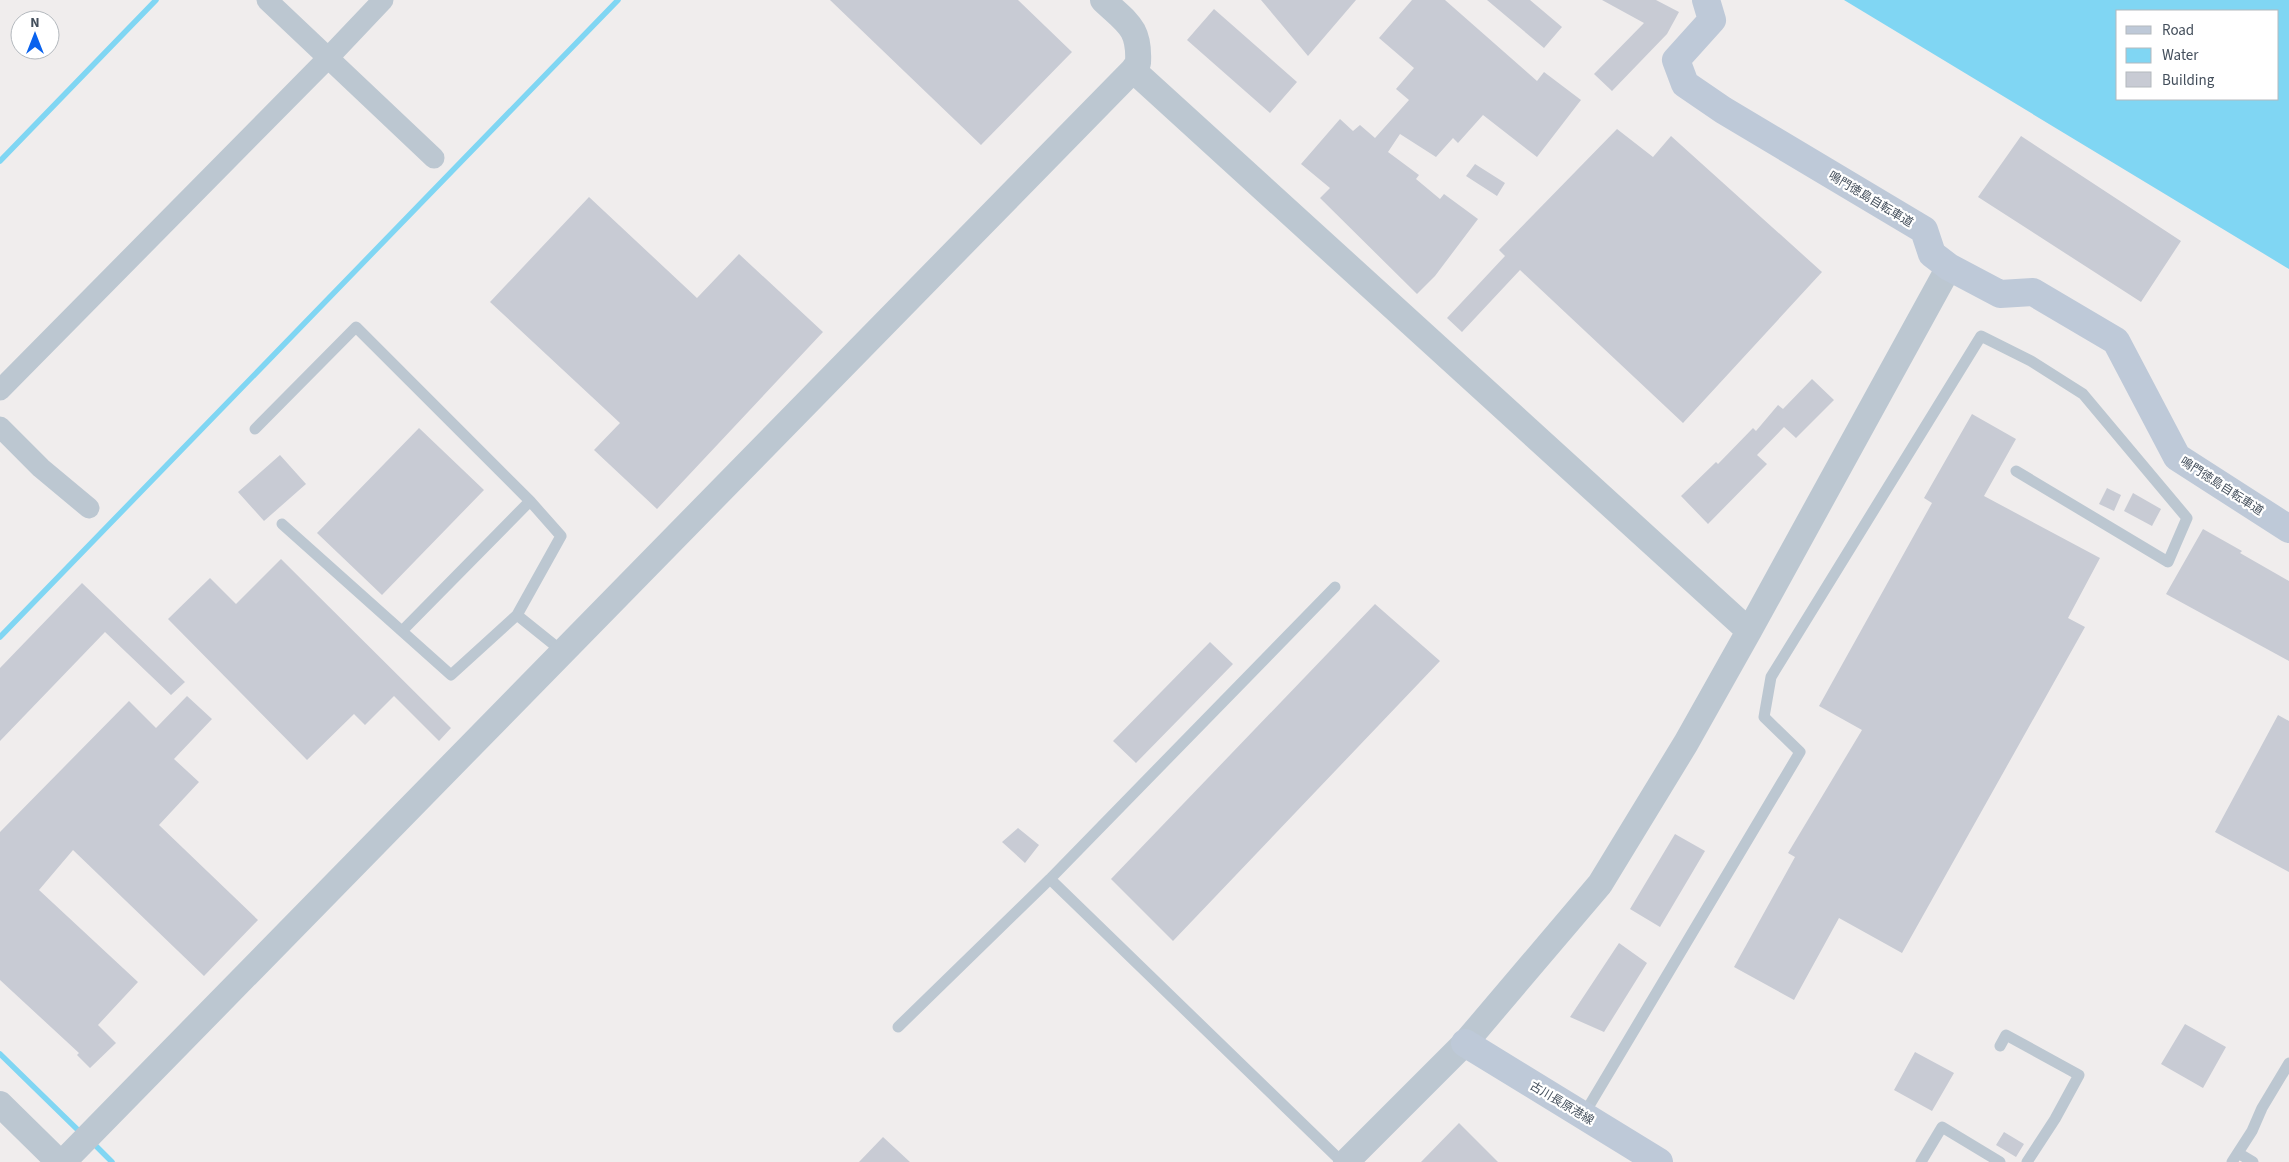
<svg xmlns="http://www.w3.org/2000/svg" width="2289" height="1162" font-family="'Source Sans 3','Noto Sans JP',sans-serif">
  <rect width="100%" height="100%" fill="#f0eded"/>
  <!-- water -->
  <path fill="#80d6f3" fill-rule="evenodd" d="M1844,0H2289V269ZM2118,11H2278V99H2118Z"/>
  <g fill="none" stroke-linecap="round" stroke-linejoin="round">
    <!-- stream -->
    <path stroke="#80d6f3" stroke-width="5.5" d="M0,161L156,0
      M0,637L618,0
      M0,1054L81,1133
      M92,1142L112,1162"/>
  </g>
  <!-- building -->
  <path fill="#c8cbd4" d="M830,0H1018L1072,52L981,145Z
    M1261,0H1356L1308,56Z
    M1412,0H1445L1537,81L1544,72L1581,100L1537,157L1483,115L1458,143L1453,138L1436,157L1400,134L1388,152L1419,175L1416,179L1440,199L1444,194L1478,219L1435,276L1417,294L1320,198L1330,188L1301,164L1340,119L1353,131L1360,125L1375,138L1409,100L1396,89L1414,68L1379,38Z
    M1487,0H1530L1562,27L1544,48Z
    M1602,0H1656L1679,12L1667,34L1612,91L1594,74L1644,23Z
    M1214,9L1297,82L1270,113L1187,40Z
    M1617,129L1653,157L1671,136L1822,272L1683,423L1520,270L1462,332L1447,318L1505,256L1499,250Z
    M2021,136L2181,241L2141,302L1978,197Z
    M1475,164L1505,183L1497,196L1466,176Z
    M589,197L697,298L739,254L823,332L657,509L594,450L620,423L490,302Z
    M1812,379L1834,400L1796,438L1784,427L1757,455L1767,464L1708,524L1681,496L1716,462L1718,464L1753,428L1756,431L1778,405L1783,409Z
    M1972,414L2016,439L1984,496L2100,558L2068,618L2085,627L1902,953L1839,918L1794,1000L1734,967L1795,857L1788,853L1862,730L1819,706L1932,503L1924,498Z
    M419,428L484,490L382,595L317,533Z
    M280,455L306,484L264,521L238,492Z
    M2107,488L2121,495L2114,511L2099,504Z
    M2133,493L2161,509L2152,526L2124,511Z
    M2203,529L2242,551L2240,553L2289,581V661L2166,594Z
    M281,559L451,728L439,741L394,696L365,725L354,714L307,760L168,619L210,578L236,604Z
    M82,583L185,682L171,695L105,632L0,741V668Z
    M1375,604L1440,661L1173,941L1111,879Z
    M1210,642L1233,664L1136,763L1113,741Z
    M187,696L212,719L174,759L199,782L159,825L258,920L204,976L73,850L39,890L138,982L98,1025L116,1043L90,1068L77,1055L79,1053L0,980V832L129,701L156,728Z
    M2278,715L2289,721V872L2215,832Z
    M1018,828L1039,845L1025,863L1002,842Z
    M1675,834L1705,851L1660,927L1630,909Z
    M1619,943L1647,963L1604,1032L1570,1017Z
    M2185,1024L2226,1047L2203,1088L2161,1064Z
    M1915,1052L1954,1073L1932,1111L1894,1090Z
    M1459,1123L1498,1162H1421Z
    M2004,1132L2024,1144L2016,1157L1996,1145Z
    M883,1137L910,1162H859Z"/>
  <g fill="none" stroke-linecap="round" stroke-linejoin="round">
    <!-- service -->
    <path stroke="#bcc7d1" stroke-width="11" d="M255,429L356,327L530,501
      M282,524L451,675L517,615L563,652
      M1335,587L1050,879L1342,1162
      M402,631L530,501L561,536L517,615
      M898,1027L1050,879
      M2000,1046L2006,1035L2079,1075L2055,1119L2027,1162
      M1583,1116L1800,752L1764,717L1771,677L1981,336L2031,361L2083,394L2187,518L2168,562L2016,471
      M2238,1153L2253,1162
      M1921,1162L1942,1127L2000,1162
      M2232,1162L2252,1131L2262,1108L2289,1063"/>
    <!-- minor -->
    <path stroke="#bcc7d1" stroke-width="21" d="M267,0L434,158
      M0,390L328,58L383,0
      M0,427L41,468L89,508"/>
    <!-- tertiary -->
    <path stroke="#bcc7d1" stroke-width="26" d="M1133,70L1749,631
      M0,1104L59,1162
      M63,1162L1133,70L1138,63C1140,27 1127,23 1103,0
      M1346,1162L1465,1043L1600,884L1686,743L1749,631L1949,267"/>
    <!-- secondary -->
    <path stroke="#bec9d8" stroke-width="28" d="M1706,0L1712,20L1676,60L1685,84L1723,110L1924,230L1932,254L1949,267L2000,294L2033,292L2116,341L2177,457L2289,529
      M1465,1043L1659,1162"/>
  </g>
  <g text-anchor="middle" stroke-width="4.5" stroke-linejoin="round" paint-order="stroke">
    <!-- street labels -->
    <g font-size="12" fill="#444f5c" stroke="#fff">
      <text transform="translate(1871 199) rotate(31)" y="4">鳴門徳島自転車道</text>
      <text transform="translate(2222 486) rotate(33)" y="4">鳴門徳島自転車道</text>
      <text transform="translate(1562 1103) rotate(31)" y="4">古川長原港線</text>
    </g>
  </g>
  <!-- legend -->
  <rect x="2116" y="10" width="162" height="90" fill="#ffffff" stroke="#b4b9be"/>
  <rect x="2126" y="26" width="25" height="8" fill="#bec9d8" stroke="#b4b9be"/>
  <text x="2162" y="35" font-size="15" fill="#444f5c">Road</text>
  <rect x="2126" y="48" width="25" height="15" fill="#80d6f3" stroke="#b4b9be"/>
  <text x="2162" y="60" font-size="15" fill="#444f5c">Water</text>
  <rect x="2126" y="72" width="25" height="15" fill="#c8cbd4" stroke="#b4b9be"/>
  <text x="2162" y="85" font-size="15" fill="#444f5c">Building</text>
  <!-- north arrow -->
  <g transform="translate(35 35)"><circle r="24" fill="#ffffff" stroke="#b4b9be"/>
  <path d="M0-4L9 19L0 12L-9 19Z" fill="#0962ee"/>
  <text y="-8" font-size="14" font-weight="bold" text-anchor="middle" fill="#444f5c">N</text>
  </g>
</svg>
